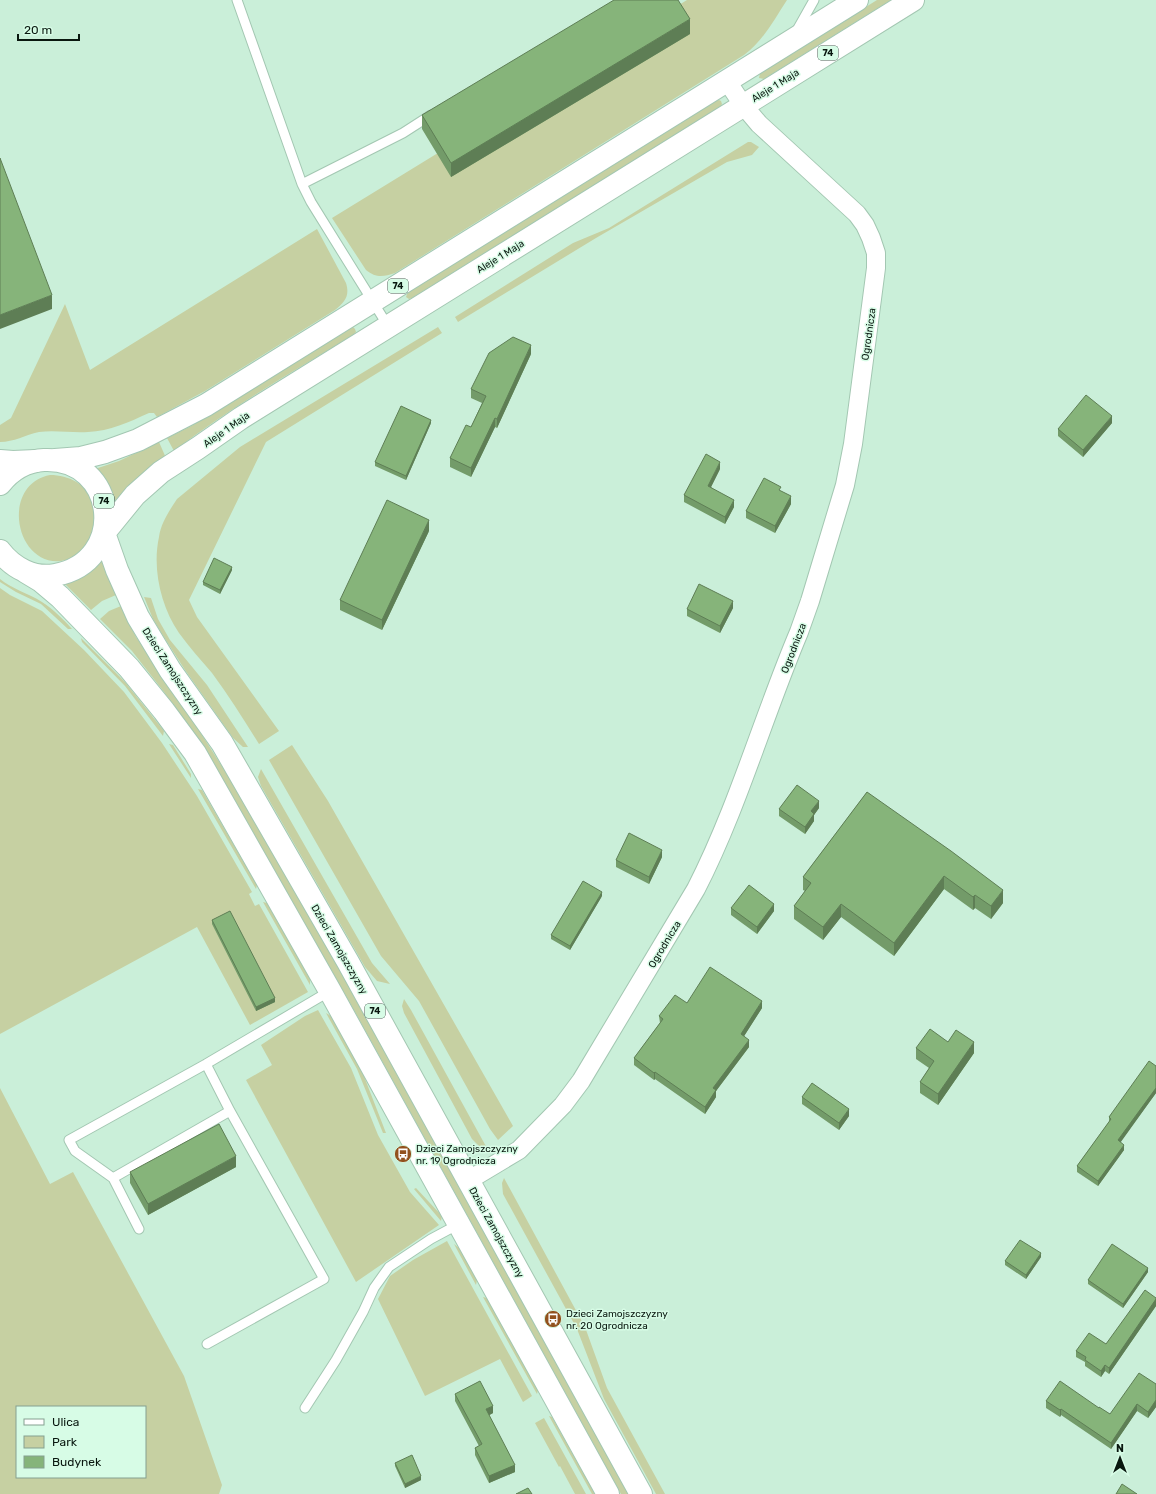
<svg xmlns="http://www.w3.org/2000/svg" width="1156" height="1494" font-family="Rubik,sans-serif">
  <rect width="100%" height="100%" fill="#caefd9"/>
  <!-- green -->
  <path fill="#c6d0a2" fill-rule="evenodd" d="M687,0H787C774,20 763,41 744,55L395,273C383,277 376,278 366,270L332,218Z
    M877,0H891L764,79L759,78L760,73Z
    M719,100L721,101L722,104L720,107L412,298L409,299L406,297L408,292L716,101Z
    M748,142H751L759,147L752,155L727,162L596,238L458,322L455,317L573,243L609,228Z
    M317,229L346,283C350,296 345,302 335,310L205,391L157,417L154,413H149C129,422 110,431 88,432C72,433 55,430 39,432C25,435 14,442 0,442V425L11,418L65,304L90,370Z
    M353,327L355,329L356,332L353,335C293,372 230,407 174,451L167,438L193,425L224,406Z
    M438,327L442,333L266,442L189,600L197,617L279,731L259,744C244,720 229,696 212,673C201,660 189,647 179,633C161,607 152,569 159,537C161,523 169,511 177,499L240,447Z
    M159,442L166,458L116,505L111,494L95,469L119,461Z
    M50,475C69,475 86,484 94,502C95,506 94,511 94,514C94,520 95,527 94,533C93,535 91,538 89,540C81,551 74,559 61,561C15,566 0,485 50,475Z
    M101,559L105,560L116,595L102,601L91,610L64,583Z
    M0,579C12,589 28,593 42,602C53,609 63,619 72,629H68L41,604L16,592L0,582Z
    M0,588L10,595L42,611L84,650L124,692L162,743L197,796L252,892L249,894L255,906L259,904L308,992L250,1025L197,927L0,1034Z
    M144,597L151,598L158,619L170,640L207,685L248,747H243L233,738L185,670L162,634L153,619Z
    M121,606L136,637L195,724L237,790L354,994L629,1494H621L350,1003L235,801L193,735L164,692L132,651L100,619L109,611Z
    M81,638L125,682L164,731L163,736L125,686L82,642Z
    M169,744L173,745L191,774V778Z
    M292,745L328,801L513,1126L498,1140L490,1129L419,1001L381,956L269,760Z
    M261,769L372,963L390,984L377,981L365,967L261,786L258,777Z
    M198,789L202,790L257,885L256,889Z
    M263,902L267,903L310,979V985Z
    M404,999L411,1010L488,1150L479,1146L472,1139L404,1013L402,1006Z
    M318,1010L351,1068L378,1135L410,1192L439,1225L356,1282L246,1080L272,1065L261,1045L305,1016Z
    M326,1013L331,1016L360,1066L386,1133H383L357,1069Z
    M0,1088L50,1184L73,1172L184,1376L222,1485L219,1494H0ZM17,1407H145V1477H17Z
    M504,1178L585,1327L607,1388L665,1494H656L604,1399L577,1329L503,1194L502,1183Z
    M416,1188L442,1216L441,1221L414,1189Z
    M447,1241L532,1396L523,1402L500,1359L425,1396L378,1299L390,1276L413,1260Z
    M454,1244L459,1248L477,1280L476,1285Z
    M483,1297L487,1298L538,1390L537,1394Z
    M549,1416L552,1417L595,1494H592Z
    M544,1418L586,1494H575L560,1466L559,1467L535,1423Z"/>
  <g fill="none" stroke-linecap="round" stroke-linejoin="round">
    <defs>
      <path id="service" d="M237,0L302,184L311,202L388,326
        M796,32L814,0
        M302,184L403,133L431,115
        M206,1064L230,1111L324,1279L207,1344
        M113,1178L230,1111
        M139,1229L113,1178L75,1151L69,1140L206,1064L330,991
        M305,1408L336,1360L363,1312L374,1288L389,1267L431,1239L459,1224"/>
      <path id="minor" d="M469,1180L519,1150L563,1105L581,1081L696,889C738,807 763,717 799,632L810,601L845,485L853,444L876,268V253L871,238L865,225L857,214L759,124L743,105L727,81"/>
      <path id="tertiary" d="M0,461L13,462L36,461"/>
      <path id="primary" d="M55,460L81,458L105,452L138,440L206,405L857,0
        M0,484C11,470 26,461 44,460C118,457 129,562 55,575C34,579 13,568 0,551
        M26,572L41,581L60,597L129,668L164,711L195,753L330,991L608,1494
        M641,1494L348,962L222,743L170,670L138,617L117,570L104,533L135,495L161,472L198,448L241,418L913,0"/>
    </defs>
    <!-- service casing -->
    <use href="#service" stroke="#a3c7b2" stroke-width="11"/>
    <!-- minor casing -->
    <use href="#minor" stroke="#a3c7b2" stroke-width="20"/>
    <!-- tertiary casing -->
    <use href="#tertiary" stroke="#a3c7b2" stroke-width="24"/>
    <!-- primary casing -->
    <use href="#primary" stroke="#a3c7b2" stroke-width="24"/>
    <!-- service -->
    <use href="#service" stroke="#fff" stroke-width="9"/>
    <!-- minor -->
    <use href="#minor" stroke="#fff" stroke-width="18"/>
    <!-- tertiary -->
    <use href="#tertiary" stroke="#fff" stroke-width="22"/>
    <!-- primary -->
    <use href="#primary" stroke="#fff" stroke-width="22"/>
  </g>
  <!-- wall -->
  <path fill="#739b69" d="M690,34L451,177L422,129V115Z
    M531,354L497,428L495,427L471,477L450,467V458L471,427L482,403L471,398V389Z
    M431,423L406,480L375,466V462Z
    M1112,423L1083,457L1058,436V429Z
    M720,469L711,487L734,507L725,524L684,502V495Z
    M781,491L791,504L775,533L746,518V511Z
    M429,531L382,630L340,610V600Z
    M232,570L220,594L203,585V582Z
    M733,608L720,633L687,616V609Z
    M867,792L1003,903L991,919L975,908L973,910L944,889L894,956L841,917L823,940L794,919V906L805,891L803,890V877Z
    M819,808L814,815V821L805,834L779,816V809Z
    M662,857L649,884L616,867V860Z
    M602,896L570,950L551,939V935Z
    M731,908L774,911L757,934L731,915Z
    M212,920L275,1002L256,1011L212,924Z
    M687,1003L762,1008L744,1036L749,1047L716,1091V1097L705,1114L655,1079L654,1080L634,1065V1058L660,1023L659,1016Z
    M948,1042L974,1053L938,1105L920,1093V1082L929,1068L916,1059V1048Z
    M1156,1066V1093L1120,1142L1124,1150L1098,1186L1077,1172V1166L1109,1122V1117Z
    M802,1097L849,1116L839,1130L802,1104Z
    M236,1167L148,1215L130,1183V1172Z
    M1041,1257L1026,1279L1005,1265V1261Z
    M1148,1272L1123,1308L1088,1284V1280Z
    M1156,1298V1306L1109,1374L1105,1371L1101,1377L1085,1366V1362L1076,1357V1351L1106,1344Z
    M1156,1384V1407L1148,1418L1137,1411L1111,1449L1061,1415L1060,1417L1046,1408V1401L1099,1408L1110,1414Z
    M455,1394L493,1413L489,1415L515,1472L489,1483L475,1455V1448L479,1446L455,1401Z
    M395,1463L421,1480L405,1488L395,1466Z"/>
  <!-- shaded-wall -->
  <path fill="#5e7e55" d="M690,19V34L451,177V163Z
    M52,295V309L0,329V315Z
    M531,345V354L497,428V419Z
    M1112,416V423L1083,457V450Z
    M495,418V427L471,477V468Z
    M431,420V423L406,480V476Z
    M720,462V469L708,493V486Z
    M791,496V504L775,533V526Z
    M734,500V507L725,524V517Z
    M429,520V531L382,630V620Z
    M232,567V570L220,594V590Z
    M733,601V608L720,633V626Z
    M819,801V808L814,815V821L805,834V827L811,811Z
    M662,850V857L649,884V877Z
    M944,876V889L894,956V943Z
    M1003,890V903L991,919V906Z
    M602,892V896L570,950V946Z
    M975,895V908L973,910V897Z
    M774,904V911L757,934V927Z
    M841,904V917L823,940V927Z
    M275,998V1002L256,1011V1007Z
    M762,1001V1008L741,1041V1034Z
    M749,1040V1047L716,1091V1097L705,1114V1107L713,1088Z
    M974,1042V1053L938,1105V1094Z
    M655,1072V1079L654,1080V1073Z
    M1156,1088V1093L1118,1146V1140Z
    M849,1109V1116L839,1130V1123Z
    M1124,1145V1150L1098,1186V1181Z
    M236,1156V1167L148,1215V1204Z
    M1041,1253V1257L1026,1279V1275Z
    M1148,1268V1272L1123,1308V1304Z
    M1156,1299V1306L1109,1374V1368Z
    M1105,1365V1371L1101,1377V1371Z
    M1156,1400V1407L1148,1418V1412Z
    M1137,1404V1411L1111,1449V1443Z
    M493,1406V1413L486,1417V1409Z
    M1061,1409V1415L1060,1417V1410Z
    M515,1465V1472L489,1483V1476Z
    M421,1476V1480L405,1488V1484Z"/>
  <!-- building -->
  <path fill="#86b47a" stroke="#5e7e55" d="M614,0H678L690,19L451,163L422,115Z
    M0,158L52,295L0,315Z
    M513,337L531,345L497,419L495,418L471,468L450,458L466,425L471,427L486,396L471,389L489,353Z
    M1086,395L1112,416L1083,450L1058,429Z
    M401,406L431,420L406,476L375,462Z
    M706,454L720,462L708,486L734,500L725,517L684,495Z
    M764,478L781,487L779,490L791,496L775,526L746,511Z
    M387,500L429,520L382,620L340,600Z
    M214,558L232,567L220,590L203,582Z
    M699,584L733,601L720,626L687,609Z
    M797,785L819,801L811,811L814,814L805,827L779,809Z
    M867,792L951,851L1003,890L991,906L975,895L973,897L944,876L894,943L841,904L823,927L794,906L811,883L803,877Z
    M629,833L662,850L649,877L616,860Z
    M583,881L602,892L570,946L551,935Z
    M749,885L774,904L757,927L731,908Z
    M230,911L275,998L256,1007L212,920Z
    M710,967L762,1001L741,1034L749,1040L713,1088L716,1090L705,1107L655,1072L654,1073L634,1058L663,1019L659,1016L675,995L687,1003Z
    M930,1029L948,1042L956,1030L974,1042L938,1094L920,1082L934,1061L916,1048Z
    M1149,1061L1156,1066V1088L1118,1140L1124,1145L1098,1181L1077,1166L1111,1119L1109,1117Z
    M812,1083L849,1109L839,1123L802,1097Z
    M219,1124L236,1156L148,1204L130,1172Z
    M1020,1240L1041,1253L1026,1275L1005,1261Z
    M1112,1244L1148,1268L1123,1304L1088,1280Z
    M1145,1290L1156,1298V1299L1109,1368L1105,1365L1101,1371L1085,1360L1086,1357L1076,1351L1089,1333L1106,1344Z
    M1139,1373L1156,1384V1400L1148,1412L1137,1404L1111,1443L1061,1409L1060,1410L1046,1401L1060,1381L1099,1408V1407L1110,1414Z
    M480,1381L493,1406L486,1409L515,1465L489,1476L475,1448L482,1444L455,1394Z
    M412,1455L421,1476L405,1484L395,1463Z
    M1122,1484L1137,1494H1116Z
    M528,1488L532,1494H516Z"/>
  <!-- icons -->
  <defs>
    <symbol id="bus-disc" viewBox="-11 -11 22 22"><circle r="9.5" fill="#92511d" stroke="#d7fce6"/><path d="M-5-6H5V4H4V6H2V4H-2V6H-4V4H-5ZM-3.5-4V0h7V-4ZM-3.5 1.2v1.5H-2V1.2ZM2 1.2v1.5H3.5V1.2Z" fill="#fff"/></symbol>
  </defs>
  <g fill-rule="evenodd">
    <use href="#bus-disc" x="393" y="1144" width="20" height="20"/>
    <use href="#bus-disc" x="543" y="1309" width="20" height="20"/>
  </g>
  <g text-anchor="middle" stroke-width="3" stroke-linejoin="round" paint-order="stroke">
    <!-- shield labels -->
    <g fill="#d7fce6" stroke="#475c50" stroke-width="1">
      <rect x="818" y="46" width="20" height="14" rx="3"/>
      <rect x="388" y="279" width="20" height="14" rx="3"/>
      <rect x="94" y="494" width="20" height="14" rx="3"/>
      <rect x="365" y="1004" width="20" height="14" rx="3"/>
    </g>
    <g font-size="9" font-weight="bold" fill="#09170f">
      <text x="828" y="56">74</text>
      <text x="398" y="289">74</text>
      <text x="104" y="504">74</text>
      <text x="375" y="1014">74</text>
    </g>
    <!-- street labels -->
    <g font-size="10" fill="#09170f" stroke="#d7fce6">
      <text transform="translate(775 85) rotate(-32)" y="4">Aleje 1 Maja</text>
      <text transform="translate(500 256) rotate(-32)" y="4">Aleje 1 Maja</text>
      <text transform="translate(868 334) rotate(-82)" y="4">Ogrodnicza</text>
      <text transform="translate(226 429) rotate(-35)" y="4">Aleje 1 Maja</text>
      <text transform="translate(793 648) rotate(-69)" y="4">Ogrodnicza</text>
      <text transform="translate(173 671) rotate(57)" y="4">Dzieci Zamojszczyzny</text>
      <text transform="translate(664 944) rotate(-59)" y="4">Ogrodnicza</text>
      <text transform="translate(340 949) rotate(60)" y="4">Dzieci Zamojszczyzny</text>
      <text transform="translate(497 1232) rotate(61)" y="4">Dzieci Zamojszczyzny</text>
    </g>
    <!-- poi labels -->
    <g font-size="10" fill="#09170f" stroke="#d7fce6" text-anchor="start">
      <text x="416" y="1152">Dzieci Zamojszczyzny<tspan x="416" dy="12">nr. 19 Ogrodnicza</tspan></text>
      <text x="566" y="1317">Dzieci Zamojszczyzny<tspan x="566" dy="12">nr. 20 Ogrodnicza</tspan></text>
    </g>
  </g>
  <!-- legend -->
  <rect x="16" y="1406" width="130" height="72" fill="#d7fce6" stroke="#85a090"/>
  <rect x="24" y="1419" width="20" height="6" fill="#ffffff" stroke="#85a090"/>
  <text x="52" y="1426" font-size="12" fill="#09170f">Ulica</text>
  <rect x="24" y="1436" width="20" height="12" fill="#c6d0a2" stroke="#85a090"/>
  <text x="52" y="1446" font-size="12" fill="#09170f">Park</text>
  <rect x="24" y="1456" width="20" height="12" fill="#86b47a" stroke="#85a090"/>
  <text x="52" y="1466" font-size="12" fill="#09170f">Budynek</text>
  <!-- north arrow -->
  <g transform="translate(1120 1458)" stroke="#d7fce6" stroke-width="3" paint-order="stroke">
  <path d="M0-3L7 15L0 10L-7 15Z" fill="#09170f"/>
  <text y="-6" font-size="11" font-weight="bold" text-anchor="middle" fill="#09170f">N</text>
  </g>
  <!-- scale -->
  <path d="M18 34v6h61v-6" fill="none" stroke="#09170f" stroke-width="2"/>
  <text x="24" y="34" font-size="12" fill="#09170f" stroke="#d7fce6" stroke-width="3" paint-order="stroke">20 m</text>
</svg>
